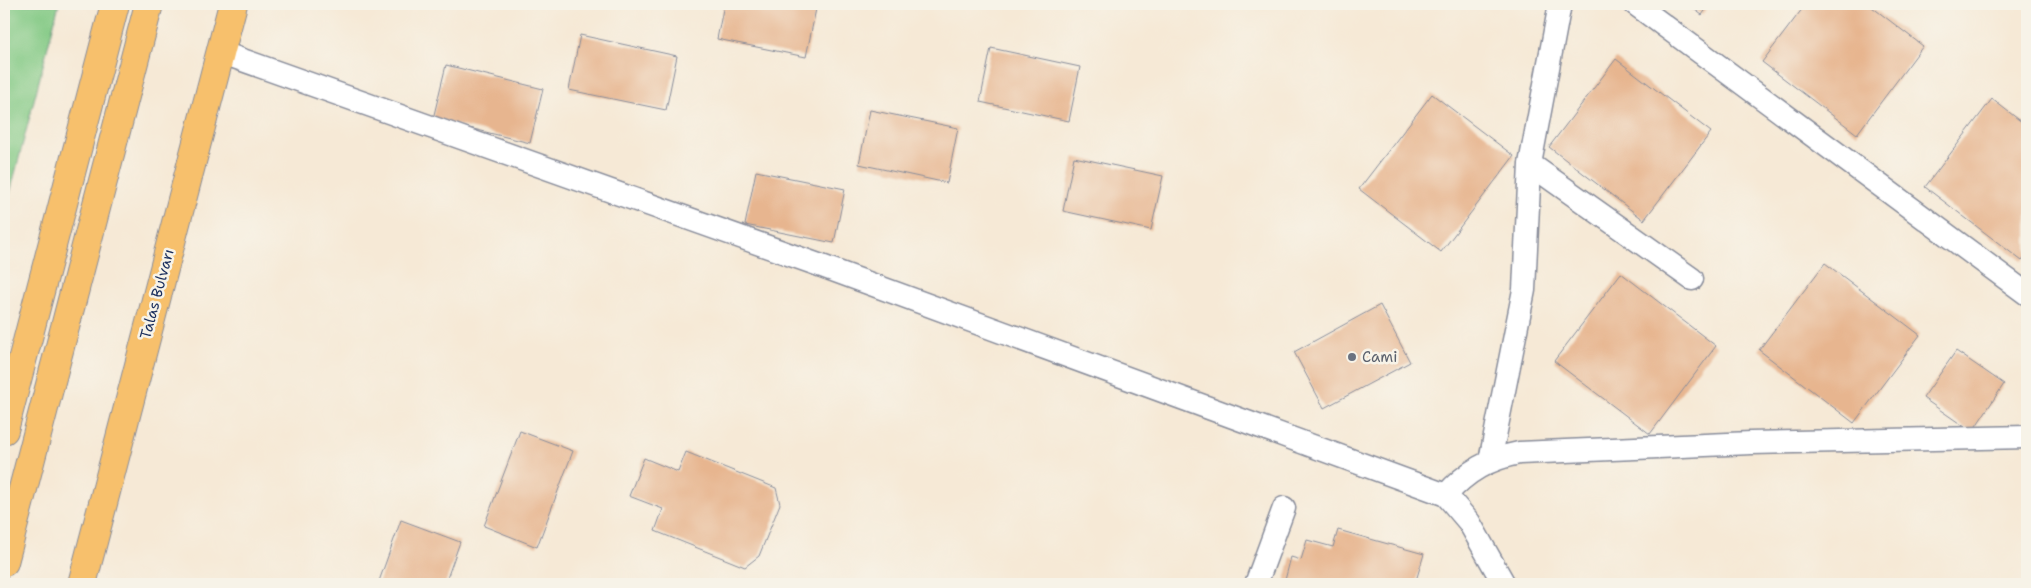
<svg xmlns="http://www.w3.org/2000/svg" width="2031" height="588" font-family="'Shantell Sans',sans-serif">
  <rect width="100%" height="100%" fill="#f7f3e8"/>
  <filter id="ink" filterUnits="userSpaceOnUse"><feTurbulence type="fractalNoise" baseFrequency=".02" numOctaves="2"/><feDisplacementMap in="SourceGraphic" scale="10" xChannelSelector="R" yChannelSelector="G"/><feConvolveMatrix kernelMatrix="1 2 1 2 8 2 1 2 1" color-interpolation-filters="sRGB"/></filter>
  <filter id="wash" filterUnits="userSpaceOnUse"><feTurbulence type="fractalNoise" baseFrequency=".0096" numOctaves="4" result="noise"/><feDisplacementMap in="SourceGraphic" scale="20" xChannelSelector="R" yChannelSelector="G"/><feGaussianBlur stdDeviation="1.12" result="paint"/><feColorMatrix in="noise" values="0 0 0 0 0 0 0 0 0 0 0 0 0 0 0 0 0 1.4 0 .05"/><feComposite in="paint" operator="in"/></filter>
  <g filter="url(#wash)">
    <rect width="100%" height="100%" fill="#f6e9d6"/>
    <!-- green -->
    <path fill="#82c984" stroke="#4e7c71" d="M4,4H59L4,216Z"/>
    <g id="blocks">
      <!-- building -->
      <path fill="#e7b58f" d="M724,4H817L806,57L717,39Z
        M1687,4H1710L1702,15Z
        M1806,4H1868L1923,46L1857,134L1762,62Z
        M580,35L677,56L666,110L569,90Z
        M991,48L1080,67L1069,121L980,102Z
        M1616,59L1711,132L1644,220L1549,147Z
        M446,65L543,89L530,143L433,119Z
        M1432,94L1514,156L1441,252L1359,189Z
        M1992,99L2027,126V255L2022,261L1925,187Z
        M870,110L958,128L947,183L859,164Z
        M1074,157L1163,176L1151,230L1063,211Z
        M756,171L845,189L834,243L745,225Z
        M1825,263L1920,335L1854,423L1759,350Z
        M1621,273L1716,346L1650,434L1554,361Z
        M1380,305L1410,362L1324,408L1294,352Z
        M1956,351L2004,384L1972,432L1923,398Z
        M520,431L573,451L537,547L484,526Z
        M686,452L776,488L780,504L759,556L745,567L655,531L663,509L629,496L644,458L678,472Z
        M401,520L460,542L445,584H378Z
        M1338,530L1424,554L1415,584H1284L1291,557L1301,560L1307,540L1333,547Z"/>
    </g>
  </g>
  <g filter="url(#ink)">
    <use href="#blocks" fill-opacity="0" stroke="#888c9a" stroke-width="1"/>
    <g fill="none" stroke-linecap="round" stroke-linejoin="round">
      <defs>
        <path id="minor" d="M1635,4L2027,294
          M220,52L819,265L1446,495L1469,522L1504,584
          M1530,164L1692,279
          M1490,461L1524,290L1530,164L1560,4
          M1446,495C1467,471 1489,459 1519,453L1751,443L2027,437
          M1256,584L1284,508"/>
        <path id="primary" d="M4,430L115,4
          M4,562L149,4
          M82,584L233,4"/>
      </defs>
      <!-- minor casing -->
      <use href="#minor" stroke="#888c9a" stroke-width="25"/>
      <!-- primary casing -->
      <use href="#primary" stroke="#888c9a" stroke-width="30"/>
      <!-- minor -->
      <use href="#minor" stroke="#fff" stroke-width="22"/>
      <!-- primary -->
      <use href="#primary" stroke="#f7c06c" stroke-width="28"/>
    </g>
  </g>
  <!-- markers -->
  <circle fill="#6b7280" stroke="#f7f3e8" stroke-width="2" cx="1352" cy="357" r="5"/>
  <g text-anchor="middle" stroke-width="5" stroke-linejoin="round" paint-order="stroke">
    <!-- street labels -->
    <g font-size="15" fill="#1b2f5e" stroke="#f7f3e8">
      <text transform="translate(157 294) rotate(-75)" y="5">Talas Bulvarı</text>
    </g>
    <!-- worship labels -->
    <g font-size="15" fill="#5b616d" stroke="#f7f3e8" text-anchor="start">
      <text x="1362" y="362">Cami</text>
    </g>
  </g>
  <!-- margin -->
  <rect width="2031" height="588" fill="none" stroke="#f7f3e8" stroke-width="20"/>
</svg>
